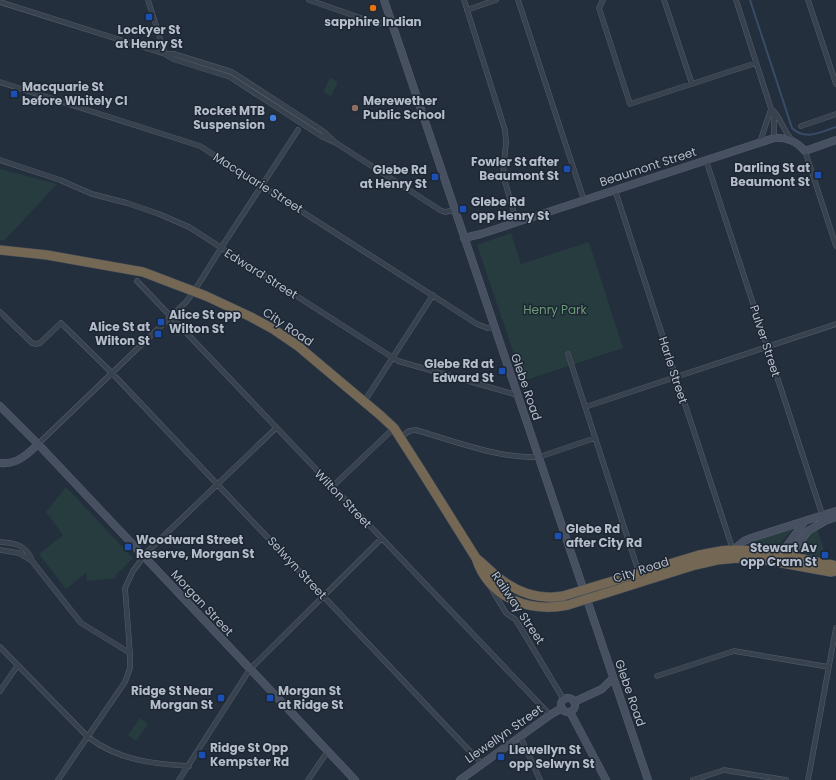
<svg xmlns="http://www.w3.org/2000/svg" width="836" height="780" font-family="Poppins,sans-serif">
  <rect width="100%" height="100%" fill="#242f3e"/>
  <!-- green -->
  <path fill="#263c3f" d="M330,78L338,82L331,96L323,92Z
    M0,169L57,184L4,241L0,240Z
    M511,233L521,264L589,242L623,348L523,381L477,245Z
    M66,487L133,558L116,575V578L87,581L86,573L66,589L39,554L63,535L46,512Z
    M795,527L776,548L746,543Z
    M817,529L827,558L805,554L798,551L797,547L804,538Z
    M140,718L148,724L136,741L128,735Z"/>
  <g fill="none" stroke-linecap="round" stroke-linejoin="round">
    <!-- stream -->
    <path stroke="#394c67" stroke-width="2" d="M750,0L792,128C805,141 821,132 836,127"/>
    <defs>
      <path id="street" d="M148,0L165,54
        M309,0L378,24L391,20
        M464,0L505,130L506,142L503,175L517,223
        M518,0L584,200
        M603,0L599,8L630,104L756,63
        M664,0L692,84
        M736,0L774,118V138
        M808,0L836,84
        M0,2L165,54H174L232,72L323,131L336,143
        M467,10L496,0
        M165,54L173,59L230,77L321,136L336,143L440,210L445,212L455,210
        M0,82L200,146L477,324L487,328L494,327
        M771,109C781,117 782,129 792,140
        M801,126L836,114
        M760,142L771,109
        M805,151L836,246
        M0,160L60,180L92,194L127,203L159,214L189,227L398,361L517,395
        M706,160L823,517
        M615,190L676,377L733,550
        M137,281L550,715
        M0,312L32,343L36,344L40,343L61,323L112,373L481,763
        M568,354L639,573
        M364,402L433,295
        M585,407L836,324
        M400,438L409,431L416,430C453,441 500,459 539,457L595,438
        M38,444L187,301L200,282L221,248L298,130
        M332,487L394,428
        M0,542C15,543 27,545 32,561L81,623L130,653
        M0,550L19,553L32,561
        M491,588L506,613L516,620L564,700
        M0,647L88,737C118,760 152,764 189,766
        M657,676L734,651L829,667
        M0,691L18,665
        M520,736L540,780
        M58,780L125,682L130,668V653L125,588L133,571L148,551L276,428
        M179,780L250,669L381,539
        M308,780L328,751
        M693,780L724,770L786,780
        M808,780L836,628"/>
      <path id="secondary" d="M384,0L648,780
        M464,238L481,234L774,138C787,137 796,141 805,151L836,140
        M0,406L38,444L355,780
        M0,463C16,465 27,455 38,444
        M733,550L744,541L751,538L836,511
        M781,558L780,555L805,521
        M787,559L808,531L825,521L836,517
        M561 705a7 7 0 1 1 14 0a7 7 0 1 1-14 0Z
        M574,702L602,689L613,678
        M570,712L606,780
        M460,780L550,715L562,708"/>
      <path id="highway" d="M0,250L47,255L143,272L206,296L251,317L273,329L298,346L324,368L380,415L394,428L419,467L476,558C489,598 529,613 568,605L695,565L717,560L738,558L759,559L831,572L836,571
        M476,558C484,564 491,572 499,578C518,593 540,600 563,596L699,555C710,553 721,550 732,550C766,549 800,559 833,565L836,567"/>
    </defs>
    <!-- street casing -->
    <use href="#street" stroke="#565f6c" stroke-width="5.5"/>
    <!-- secondary casing -->
    <use href="#secondary" stroke="#565f6c" stroke-width="8"/>
    <!-- highway casing -->
    <use href="#highway" stroke="#434c59" stroke-width="10"/>
    <!-- street -->
    <use href="#street" stroke="#38414e" stroke-width="4.5"/>
    <!-- secondary -->
    <use href="#secondary" stroke="#465061" stroke-width="7"/>
    <!-- highway -->
    <use href="#highway" stroke="#746855" stroke-width="9"/>
  </g>
  <!-- markers -->
  <circle fill="#e8710a" stroke="#1d2633" stroke-width="1.5" cx="373" cy="8" r="4"/>
  <g fill="#1a4fb4" stroke="#1d2633" stroke-width="1.5">
    <rect x="145" y="13" width="8" height="8" rx="2"/>
    <rect x="10" y="90" width="8" height="8" rx="2"/>
    <rect x="563" y="165" width="8" height="8" rx="2"/>
    <rect x="814" y="171" width="8" height="8" rx="2"/>
    <rect x="431" y="173" width="8" height="8" rx="2"/>
    <rect x="459" y="205" width="8" height="8" rx="2"/>
    <rect x="157" y="318" width="8" height="8" rx="2"/>
    <rect x="154" y="330" width="8" height="8" rx="2"/>
    <rect x="498" y="367" width="8" height="8" rx="2"/>
    <rect x="554" y="532" width="8" height="8" rx="2"/>
    <rect x="124" y="543" width="8" height="8" rx="2"/>
    <rect x="821" y="551" width="8" height="8" rx="2"/>
    <rect x="217" y="694" width="8" height="8" rx="2"/>
    <rect x="266" y="694" width="8" height="8" rx="2"/>
    <rect x="198" y="751" width="8" height="8" rx="2"/>
    <rect x="497" y="753" width="8" height="8" rx="2"/>
  </g>
  <circle fill="#8d6e63" stroke="#1d2633" stroke-width="1.5" cx="355" cy="108" r="4"/>
  <circle fill="#3f7fe0" stroke="#1d2633" stroke-width="1.5" cx="273" cy="118" r="4"/>
  <g text-anchor="middle" stroke-width="3" stroke-linejoin="round" paint-order="stroke">
    <!-- poi labels -->
    <g font-size="12" font-weight="bold" fill="#b4bcc9" stroke="#1d2633" text-anchor="start">
      <text x="373" y="26" text-anchor="middle">sapphire Indian</text>
      <text x="149" y="34" text-anchor="middle">Lockyer St<tspan x="149" dy="14">at Henry St</tspan></text>
      <text x="22" y="91">Macquarie St<tspan x="22" dy="14">before Whitely Cl</tspan></text>
      <text x="363" y="105">Merewether<tspan x="363" dy="14">Public School</tspan></text>
      <text x="265" y="115" text-anchor="end">Rocket MTB<tspan x="265" dy="14">Suspension</tspan></text>
      <text x="559" y="166" text-anchor="end">Fowler St after<tspan x="559" dy="14">Beaumont St</tspan></text>
      <text x="810" y="172" text-anchor="end">Darling St at<tspan x="810" dy="14">Beaumont St</tspan></text>
      <text x="427" y="174" text-anchor="end">Glebe Rd<tspan x="427" dy="14">at Henry St</tspan></text>
      <text x="471" y="206">Glebe Rd<tspan x="471" dy="14">opp Henry St</tspan></text>
      <text x="169" y="319">Alice St opp<tspan x="169" dy="14">Wilton St</tspan></text>
      <text x="150" y="331" text-anchor="end">Alice St at<tspan x="150" dy="14">Wilton St</tspan></text>
      <text x="494" y="368" text-anchor="end">Glebe Rd at<tspan x="494" dy="14">Edward St</tspan></text>
      <text x="566" y="533">Glebe Rd<tspan x="566" dy="14">after City Rd</tspan></text>
      <text x="136" y="544">Woodward Street<tspan x="136" dy="14">Reserve, Morgan St</tspan></text>
      <text x="817" y="552" text-anchor="end">Stewart Av<tspan x="817" dy="14">opp Cram St</tspan></text>
      <text x="213" y="695" text-anchor="end">Ridge St Near<tspan x="213" dy="14">Morgan St</tspan></text>
      <text x="278" y="695">Morgan St<tspan x="278" dy="14">at Ridge St</tspan></text>
      <text x="210" y="752">Ridge St Opp<tspan x="210" dy="14">Kempster Rd</tspan></text>
      <text x="509" y="754">Llewellyn St<tspan x="509" dy="14">opp Selwyn St</tspan></text>
    </g>
    <!-- street labels -->
    <g font-size="12" fill="#b4bcc9" stroke="#1d2633">
      <text transform="translate(648 167) rotate(-18)" y="4">Beaumont Street</text>
      <text transform="translate(258 183) rotate(32)" y="4">Macquarie Street</text>
      <text transform="translate(261 274) rotate(32)" y="4">Edward Street</text>
      <text transform="translate(288 327) rotate(34)" y="4">City Road</text>
      <text transform="translate(765 341) rotate(72)" y="4">Pulver Street</text>
      <text transform="translate(673 370) rotate(72)" y="4">Harle Street</text>
      <text transform="translate(526 387) rotate(71)" y="4">Glebe Road</text>
      <text transform="translate(343 499) rotate(46)" y="4">Wilton Street</text>
      <text transform="translate(297 568) rotate(47)" y="4">Selwyn Street</text>
      <text transform="translate(641 570) rotate(-18)" y="4">City Road</text>
      <text transform="translate(202 603) rotate(47)" y="4">Morgan Street</text>
      <text transform="translate(518 608) rotate(56)" y="4">Railway Street</text>
      <text transform="translate(630 693) rotate(71)" y="4">Glebe Road</text>
      <text transform="translate(504 734) rotate(-35)" y="4">Llewellyn Street</text>
    </g>
    <!-- park labels -->
    <g font-size="12" fill="#6b9a76" stroke="#1d2633">
      <text x="555" y="314">Henry Park</text>
    </g>
  </g>
</svg>
